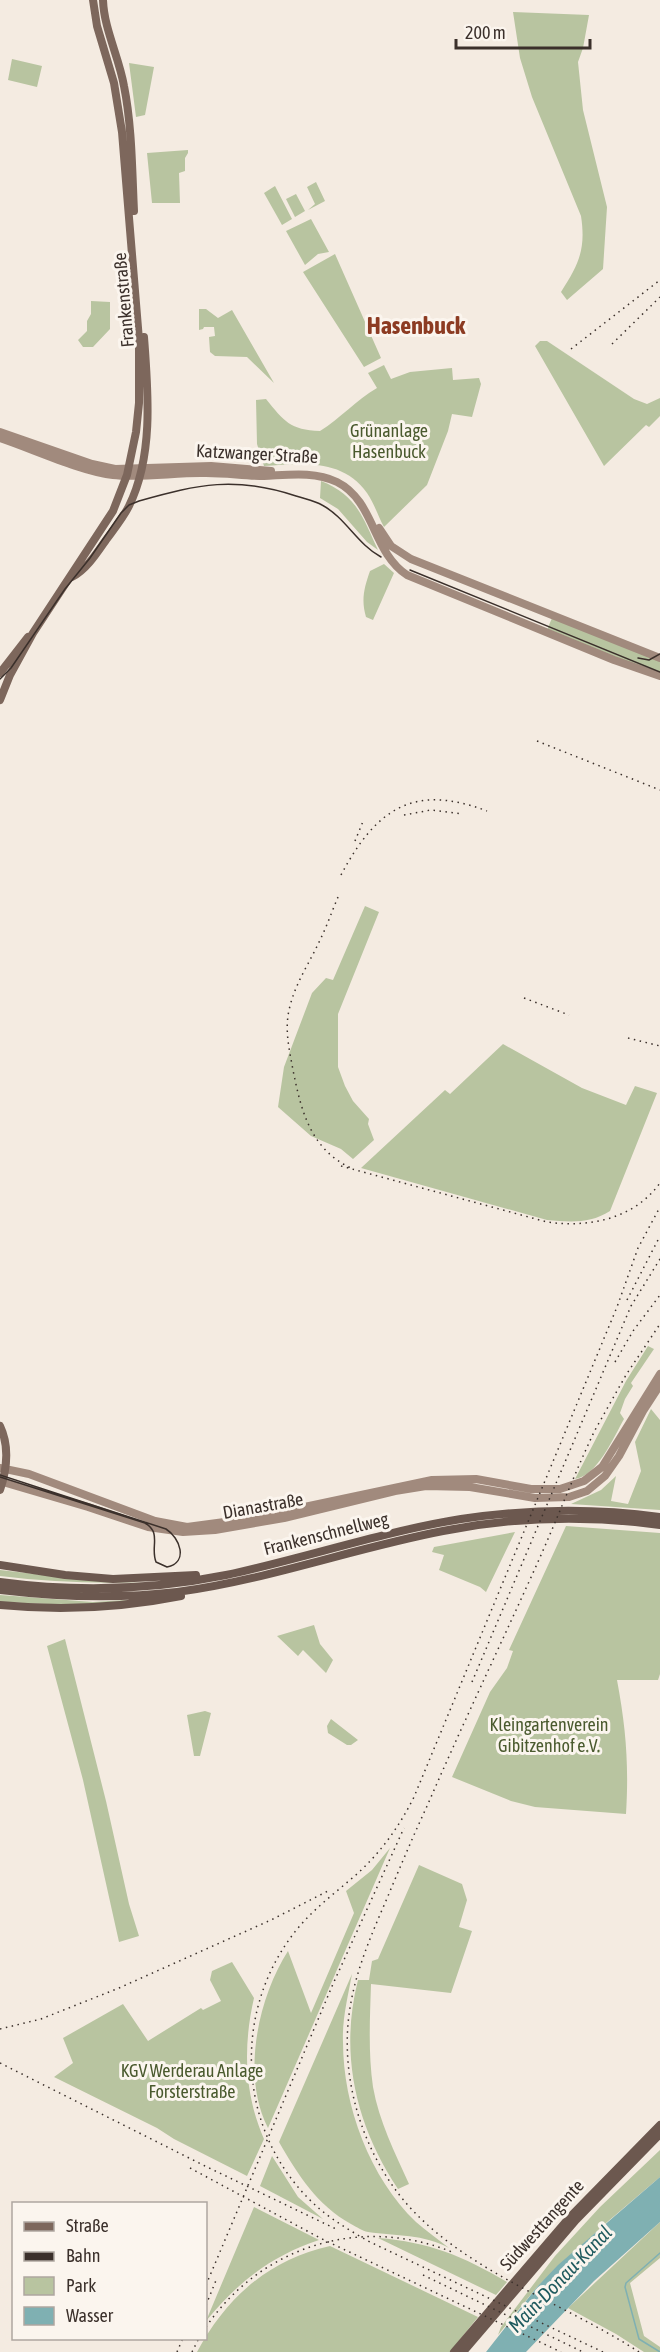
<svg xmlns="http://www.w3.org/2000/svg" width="660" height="2352" font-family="'Asap Condensed',sans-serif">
  <rect width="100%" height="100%" fill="#f4ebe1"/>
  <!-- green -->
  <path fill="#b8c4a0" d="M513,12L589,15L583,48L578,62L583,110L607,207L603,269L567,300L561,292C579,264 586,249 581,216L532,97L520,58Z
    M12,59L42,66L37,87L8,80Z
    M129,63L154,67L145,115L136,117Z
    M188,150V153L185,158V171L179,173L180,203H152L147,153Z
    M316,182L325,201L308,210L315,204L307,187Z
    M275,186L292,219L282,225L264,193Z
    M296,194L305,211L295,217L286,199Z
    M311,219L329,252L318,254L305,265L286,231Z
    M335,254L381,358L364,367L303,272Z
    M91,301L110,302V329L93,347H83L78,340L87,331V321L91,314Z
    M199,309H206L218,318L232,310L274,383L247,357L215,356L210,352L209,337L215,336L214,327H204L203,329L199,330Z
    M540,341H547L634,399L647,404L660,398V416L649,427L646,425L604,466L535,346Z
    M384,365L391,379L410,372L452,368L453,380L479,378L481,384L472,417L452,414L448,431L427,485L384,527C378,516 374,503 367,493C343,458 300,463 264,466L257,444L256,400L266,399C284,421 290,430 320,431C341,418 356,400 377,388L368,373Z
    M321,481C357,495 363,518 378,550L367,542L338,509L320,498Z
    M384,564L394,573L373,620L366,617C361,600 364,588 370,571Z
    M552,618L660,656V675L547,630Z
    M365,906L379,912L338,1014V1067L345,1086L353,1101L369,1119L368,1124L374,1140L353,1159L341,1149L311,1136L278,1107L284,1067L312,993L326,978L333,980Z
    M503,1044L582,1088L626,1105L635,1086L657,1093L610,1211C590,1224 570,1222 547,1220L361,1168L445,1090L450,1094Z
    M648,1346L654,1349L631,1383L633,1386L625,1399L620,1413L624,1419C614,1437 597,1476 575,1479L626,1381Z
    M651,1409L660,1420V1510L571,1504L601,1490L616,1476L611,1501L628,1504L641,1471L635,1442Z
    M566,1526L660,1533V1674L658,1680H617C626,1728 629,1765 626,1814L535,1807L511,1801L452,1777L490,1692L507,1668L513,1651L509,1650Z
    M515,1532L486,1592L480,1587L439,1570L444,1555L432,1552L434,1547Z
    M0,1570L97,1581L147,1582C97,1584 49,1582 0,1576Z
    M0,1595L93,1602L142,1599L98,1606L0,1602Z
    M314,1625L320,1644L333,1660L326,1673L303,1650L298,1656L277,1636Z
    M65,1639L106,1801L129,1904L139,1936L119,1942L83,1780L47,1646Z
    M205,1711L211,1713L200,1756H194L187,1715Z
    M331,1719L358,1740L351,1745H347L328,1733L327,1726Z
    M390,1848L268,2128C241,2076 258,1998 288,1951L311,2013L354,1913L346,1891L372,1870Z
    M419,1865L462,1884L467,1900L459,1927L472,1931L451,1993L371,1984C370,2018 368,2053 373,2087C379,2121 395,2153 409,2184L398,2189C356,2126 339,2054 358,1980H369L372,1961L378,1959Z
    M232,1962L254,1998C243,2046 244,2093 264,2139L247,2176L174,2139L157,2128L54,2077L73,2063L63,2038L123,2004L148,2041L201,2008L203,2010L221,2001L210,1980L212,1971Z
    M352,1974C348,1996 342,2019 343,2042C343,2106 370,2178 416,2222C426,2231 438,2239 449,2248C424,2234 396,2236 368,2232C362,2231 357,2227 351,2224C317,2205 298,2175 279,2142Z
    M660,2150V2177L606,2223L537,2287L498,2335L501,2327L555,2256L600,2207Z
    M272,2156L298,2197L323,2219L260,2186Z
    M254,2207L319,2240C271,2256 238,2282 206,2321Z
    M660,2222V2258L630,2283L644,2336L660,2347V2352H644L616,2334L568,2308Z
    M378,2238C429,2242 463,2256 507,2282L496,2295Z
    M330,2246L478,2317L450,2352H197C226,2298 268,2260 330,2246Z"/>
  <!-- water -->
  <path fill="#7fb0b2" d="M660,2177V2222L594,2281L526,2352H486L537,2287L558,2265Z"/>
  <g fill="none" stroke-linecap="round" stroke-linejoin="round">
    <!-- stream -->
    <path stroke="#7fb0b2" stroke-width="1.5" d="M660,2352L639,2339L625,2287L626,2283L660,2253"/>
    <!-- secondary -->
    <path stroke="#a18a7d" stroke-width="8" d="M0,432L92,464L115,469L211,466L271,471
      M0,438C33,449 80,471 113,475C139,478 173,473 200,473C222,472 243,476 264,476C288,475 314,471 337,482C375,501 372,552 407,575L614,660L660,676
      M379,528L391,546L411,559L660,658
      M0,1468L29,1474L155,1521L187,1527L247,1519L432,1480L476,1479L531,1489H560L584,1481L602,1467L660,1374
      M0,1481L88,1507L148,1527L183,1532L215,1530L284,1518L395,1491L426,1486L470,1487L535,1498L569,1497L587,1491L605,1476L619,1456L643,1411L660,1385"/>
    <!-- primary -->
    <path stroke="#7d675c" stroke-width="8" d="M103,0C104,29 119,57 124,86C132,126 132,170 134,211
      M72,577C86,570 97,553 106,540C114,529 123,518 129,506C154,455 148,391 144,337
      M0,673L28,637
      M0,700L10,675L33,633L113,511L127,475L136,432L139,403V340L122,132L114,83L97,26L93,0
      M0,1426C10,1447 7,1469 0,1490"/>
    <!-- trunk -->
    <path stroke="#6c584f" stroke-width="8" d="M0,1565L65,1575L113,1579L196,1575
      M0,1582C75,1592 152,1590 226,1575C305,1558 381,1532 461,1519C527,1509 594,1508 660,1517
      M0,1590C59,1597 118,1599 177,1592C267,1580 354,1548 443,1531C514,1517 588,1515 660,1525
      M0,1605C62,1611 121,1608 181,1596
      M454,2352L569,2218L660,2125
      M463,2352L576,2220L660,2134"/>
    <!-- tram -->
    <path stroke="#3b302b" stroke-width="1.5" d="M410,570L660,672
      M638,658L649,660L660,654
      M0,679L11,668L65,589L90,558L121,513L129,505L139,501C199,484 235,476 296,496C305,499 315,501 322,505C346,518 357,544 381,557
      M0,1475L166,1529C180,1538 189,1562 167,1567L156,1562C150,1547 162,1533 145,1523L0,1477"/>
    <!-- rail -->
    <path stroke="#3b302b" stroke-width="1.5" stroke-dasharray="1.5 4.5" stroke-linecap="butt" d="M612,344L660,297
      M571,349L660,280
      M537,741L660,790
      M404,815L431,810L463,814
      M355,841L364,819
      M341,875C376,809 413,783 487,811
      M338,897C332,911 327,926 320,940C310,962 296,982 290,1006C284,1028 289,1048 293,1070C301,1110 310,1149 351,1168
      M524,998L569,1015
      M628,1038L660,1046
      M341,1166L547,1222C589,1228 634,1219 660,1183
      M627,1300L660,1236
      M615,1362L633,1331L660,1295
      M472,1682L631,1306L660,1259
      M0,2029L41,2019L119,1988L271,1920L328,1891
      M0,2063L203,2165L336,2229
      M190,2168L322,2239L561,2352
      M423,2275L583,2352
      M206,2285L333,1984L404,1828
      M206,2305L217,2278
      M206,2327C261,2246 361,2215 452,2252
      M177,2352L183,2338
      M192,2352L199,2338
      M603,2352L370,2242C347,2229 325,2216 307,2197C239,2127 233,2016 291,1937C309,1912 334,1894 357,1874C381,1852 399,1827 414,1797L617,1307L638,1248L660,1207
      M639,2352C561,2301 460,2270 401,2197C363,2149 343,2085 348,2024C352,1978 370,1938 388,1896C401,1865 414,1834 428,1804C463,1723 501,1644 537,1564C557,1520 574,1474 595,1430L626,1375L660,1324"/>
  </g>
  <g text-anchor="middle" stroke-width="6" stroke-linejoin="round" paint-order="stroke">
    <!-- street labels -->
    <g font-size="18" fill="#3b302b" stroke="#fbf5ee">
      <text transform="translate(124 300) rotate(-95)" y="6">Frankenstraße</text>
      <text transform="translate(257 454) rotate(3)" y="6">Katzwanger Straße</text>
      <text transform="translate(263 1506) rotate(-10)" y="6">Dianastraße</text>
      <text transform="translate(326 1534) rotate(-14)" y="6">Frankenschnellweg</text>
      <text transform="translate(542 2225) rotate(-48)" y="6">Südwesttangente</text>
    </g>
    <!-- park labels -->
    <g font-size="18" fill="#4a5a2e" stroke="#fbf5ee">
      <text x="389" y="437">Grünanlage<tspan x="389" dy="21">Hasenbuck</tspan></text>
      <text x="549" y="1731">Kleingartenverein<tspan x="549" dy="21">Gibitzenhof e.V.</tspan></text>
      <text x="192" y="2077">KGV Werderau Anlage<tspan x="192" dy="21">Forsterstraße</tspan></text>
    </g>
    <!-- water labels -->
    <g font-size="20" font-style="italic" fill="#1f5a5e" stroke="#fbf5ee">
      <text transform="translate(560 2279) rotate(-46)" y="7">Main-Donau-Kanal</text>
    </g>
    <!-- district labels -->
    <g font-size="24" font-weight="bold" fill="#8c3b22" stroke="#fbf5ee">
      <text x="416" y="334">Hasenbuck</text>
    </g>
  </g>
  <!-- legend -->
  <rect x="12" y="2202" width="195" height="138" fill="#fbf5ee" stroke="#aea6a0" stroke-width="1.5"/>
  <rect x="24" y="2222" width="30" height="9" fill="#7d675c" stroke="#aea6a0" stroke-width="1.5"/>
  <text x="66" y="2232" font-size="18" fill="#3b302b">Straße</text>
  <rect x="24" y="2252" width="30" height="9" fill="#3b302b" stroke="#aea6a0" stroke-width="1.5"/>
  <text x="66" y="2262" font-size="18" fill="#3b302b">Bahn</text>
  <rect x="24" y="2277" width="30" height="18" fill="#b8c4a0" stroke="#aea6a0" stroke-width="1.5"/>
  <text x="66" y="2292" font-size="18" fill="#3b302b">Park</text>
  <rect x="24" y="2307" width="30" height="18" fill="#7fb0b2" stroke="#aea6a0" stroke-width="1.5"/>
  <text x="66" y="2322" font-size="18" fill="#3b302b">Wasser</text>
  <!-- scale -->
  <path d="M456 39v9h134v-9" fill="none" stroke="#3b302b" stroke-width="3"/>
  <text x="465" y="39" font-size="18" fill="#3b302b" stroke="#fbf5ee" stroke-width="4.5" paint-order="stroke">200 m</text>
</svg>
